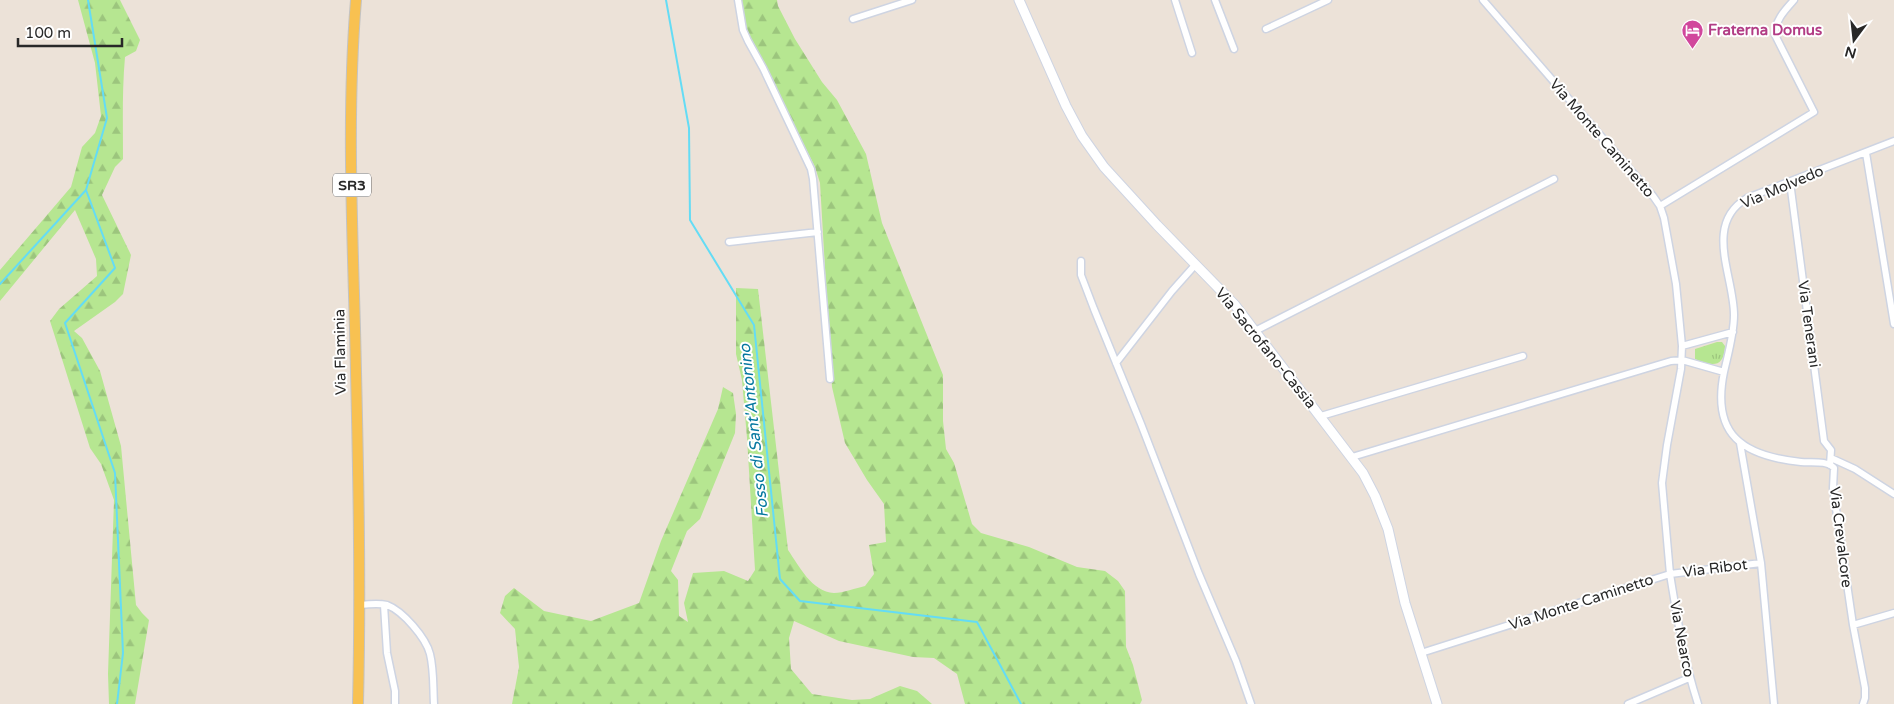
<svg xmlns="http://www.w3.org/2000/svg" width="1894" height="704" font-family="'Varela Round',sans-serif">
  <defs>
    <pattern id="grass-tufts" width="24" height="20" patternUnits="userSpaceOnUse" patternTransform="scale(1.25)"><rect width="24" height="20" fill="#b6e691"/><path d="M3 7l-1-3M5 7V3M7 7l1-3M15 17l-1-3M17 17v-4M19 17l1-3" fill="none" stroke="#9cc57d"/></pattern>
    <pattern id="forest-firs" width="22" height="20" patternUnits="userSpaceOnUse" patternTransform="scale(1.25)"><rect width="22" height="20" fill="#b6e691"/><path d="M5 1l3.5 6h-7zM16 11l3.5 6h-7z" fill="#9cc57d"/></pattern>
  </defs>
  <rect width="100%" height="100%" fill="#ece2d8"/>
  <!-- grass -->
  <path fill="url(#grass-tufts)" d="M1717,342H1722L1725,346C1724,369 1711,366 1695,359V349Z"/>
  <!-- forest -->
  <path fill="url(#forest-firs)" d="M78,0H120L140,40L136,51L125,57C122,91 123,124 123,159L115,167L102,195L131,255L123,294L115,302L74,331L82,338L100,371L121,446L136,605L142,613L149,620L135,704H109L108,674L114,500L101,464L90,448L50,321L59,309L97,276L96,259L75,210L0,301V270L71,187L82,147L95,133L101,116L95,63Z
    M741,0H777L778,6L795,39L822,82L837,100L866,154L882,223L943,375V421L946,449L954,463L972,524L981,533L1029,547L1077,567L1105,571L1118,581L1125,591L1126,647L1133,665L1142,700L1140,704H965L957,674L934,658L913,657L839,641L794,621L789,638L791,669L812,694L852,700L870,699L900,686L917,691L932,704H512L519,667L515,629L500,613L505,596L514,588L544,611L591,621L639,603L661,541L718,409L723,387L733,393L736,414L735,433L700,519L687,531L671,571L678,580L679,616L688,622L684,603L693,573L724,571L748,581L755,570L747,438L742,380L736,354V288L758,289L788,550C799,566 812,592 834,593C843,593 856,588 865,586L874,574L869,545L886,542L884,504L867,480L845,443L832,387L820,183L815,167L745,27Z"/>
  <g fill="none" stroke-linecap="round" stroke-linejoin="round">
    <!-- stream -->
    <path stroke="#64dcf5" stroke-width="2" d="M666,0L689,128L690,220L754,325L780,579L800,601L977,622L1021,704
      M86,190L115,268L65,323L115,473L123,653L117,704
      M0,284L86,190L107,118L88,0"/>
    <defs>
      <path id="street" d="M738,0L743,30L748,41L763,68L811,169L813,179L830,379
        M1175,0L1192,53
        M1215,0L1234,49
        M853,19L912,0
        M1266,29L1328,0
        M1866,153L1894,324
        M1790,182L1824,441L1831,450L1830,465
        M1660,206L1814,112L1775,35C1775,20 1785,10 1794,0
        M729,242L818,232
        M1081,261V275L1094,309L1141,424L1199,574L1236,661L1251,704
        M1255,331L1554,179
        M1682,346L1733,332
        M1116,363L1172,291L1196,264
        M1724,372C1711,435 1743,456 1801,462C1811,463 1827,460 1834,468L1833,488L1853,625L1865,688V698L1863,704
        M1321,416L1523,356
        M1740,443L1761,563L1774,704
        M1352,457L1671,361L1682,360L1724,372C1728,354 1734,334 1734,315C1734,276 1703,224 1747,198L1894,141
        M1831,458L1855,469L1894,494
        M360,605C369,604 379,603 387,605C403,611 426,638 430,654C434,670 433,688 434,704
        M384,605L387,653L395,691V704
        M1853,625L1894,613
        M1421,653L1670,574L1662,483L1667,445L1681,369L1682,346L1676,284L1664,218L1660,206L1653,196L1483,0
        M1628,704L1689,678
        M1698,704C1684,661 1677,618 1670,574L1761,563"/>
      <path id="secondary" d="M1019,0L1066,106L1082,136L1104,167L1157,225L1235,305L1363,473L1375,496L1388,529L1405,603L1437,704"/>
      <path id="primary" d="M356,0C347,109 352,220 355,329C358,454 361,579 358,704"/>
    </defs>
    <!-- street casing -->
    <use href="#street" stroke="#ced4e2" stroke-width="9"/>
    <!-- secondary casing -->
    <use href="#secondary" stroke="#ced4e2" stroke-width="11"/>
    <!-- primary casing -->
    <use href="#primary" stroke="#c3c3c3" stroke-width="12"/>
    <!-- street -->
    <use href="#street" stroke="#fff" stroke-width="6"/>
    <!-- secondary -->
    <use href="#secondary" stroke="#fff" stroke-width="9"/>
    <!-- primary -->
    <use href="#primary" stroke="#f8c151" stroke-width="10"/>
  </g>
  <!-- icons -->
  <defs>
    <symbol id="hotel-pin" viewBox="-11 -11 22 30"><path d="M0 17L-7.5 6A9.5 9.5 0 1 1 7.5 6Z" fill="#d1479c" stroke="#fff"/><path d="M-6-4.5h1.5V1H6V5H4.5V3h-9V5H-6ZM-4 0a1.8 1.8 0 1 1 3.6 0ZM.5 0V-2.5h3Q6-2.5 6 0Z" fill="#fff"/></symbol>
  </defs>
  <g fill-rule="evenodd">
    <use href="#hotel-pin" x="1680" y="18" width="25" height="34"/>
  </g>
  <g text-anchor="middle" stroke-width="4" stroke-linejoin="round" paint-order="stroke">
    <!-- shield labels -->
    <rect fill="#fff" stroke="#686868" stroke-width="1" x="333" y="173.5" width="38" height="23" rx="4"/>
    <g font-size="14" font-weight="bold" fill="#282828">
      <text x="352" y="190">SR3</text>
    </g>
    <!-- hotel labels -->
    <g font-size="15" font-weight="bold" fill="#b23c85" stroke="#fff" text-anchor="start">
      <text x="1708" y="35">Fraterna Domus</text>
    </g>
    <!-- street labels -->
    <g font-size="15" fill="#282828" stroke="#fff">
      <text transform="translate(1602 138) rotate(49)" y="5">Via Monte Caminetto</text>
      <text transform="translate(1782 187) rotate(-23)" y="5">Via Molvedo</text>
      <text transform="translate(1809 324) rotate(82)" y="5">Via Tenerani</text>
      <text transform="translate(1266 348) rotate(51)" y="5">Via Sacrofano-Cassia</text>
      <text transform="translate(340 352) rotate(-91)" y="5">Via Flaminia</text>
      <text transform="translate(1841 537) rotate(83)" y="5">Via Crevalcore</text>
      <text transform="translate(1715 568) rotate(-7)" y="5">Via Ribot</text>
      <text transform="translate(1581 602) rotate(-18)" y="5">Via Monte Caminetto</text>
      <text transform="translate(1682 639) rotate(79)" y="5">Via Nearco</text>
    </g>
    <!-- water labels -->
    <g font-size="16" font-style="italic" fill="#05789f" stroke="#fff">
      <text transform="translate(753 431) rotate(-96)" y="6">Fosso di Sant'Antonino</text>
    </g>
  </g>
  <!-- north arrow -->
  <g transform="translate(1854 40) rotate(195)" stroke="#ffffff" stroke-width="4" paint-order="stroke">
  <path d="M0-4L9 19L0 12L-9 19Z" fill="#282828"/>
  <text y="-8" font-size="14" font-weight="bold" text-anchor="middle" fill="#282828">N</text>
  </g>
  <!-- scale -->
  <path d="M18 38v8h104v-8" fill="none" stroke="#282828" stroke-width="2.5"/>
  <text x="25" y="38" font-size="15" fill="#282828" stroke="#ffffff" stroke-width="4" paint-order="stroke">100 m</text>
</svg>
